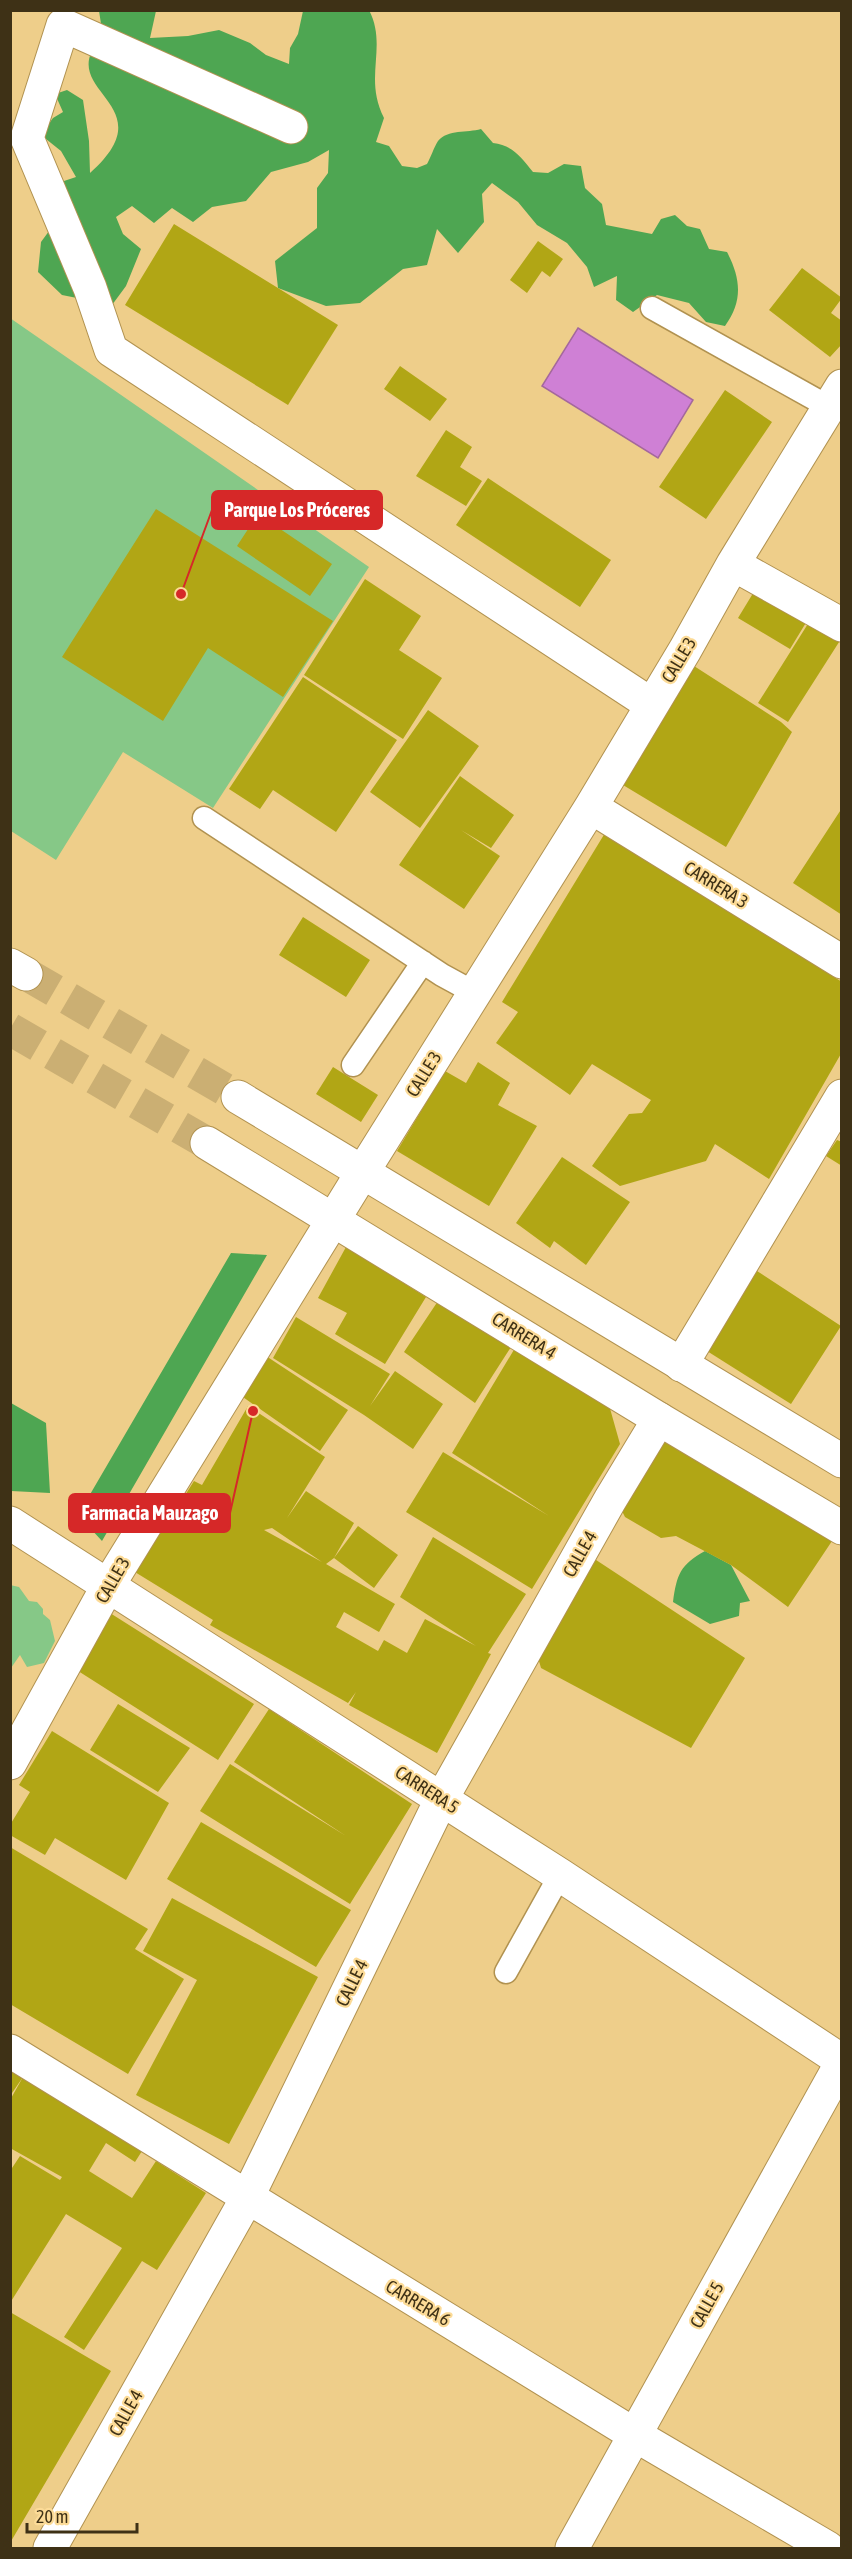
<svg xmlns="http://www.w3.org/2000/svg" width="852" height="2559" font-family="'Asap Condensed',sans-serif">
  <rect width="100%" height="100%" fill="#eece8a"/>
  <!-- green -->
  <path fill="#86c887" d="M10,318L369,567L213,808L123,752L56,860L11,831Z
    M10,1585L19,1587L29,1601L37,1602L43,1609V1614L50,1620L55,1641L44,1663L27,1667L20,1655L11,1668Z"/>
  <!-- forest -->
  <path fill="#4ea652" d="M369,10C388,47 363,77 384,118L376,142L389,146L402,166L417,168L427,164C431,157 434,147 438,141C448,129 467,133 481,129L493,143C512,145 521,157 533,172L548,173L564,164L581,166L585,188L602,204L606,225L652,234L661,219L675,215L687,226L700,229L709,249L727,252C741,279 743,301 725,326L706,322L689,303L657,295L633,312L616,300L617,276L594,287L587,267L567,243L537,225L518,202L492,183L482,194L484,222L458,253L437,229L427,265L403,269L360,303L326,306L278,288L275,261L317,228V188L328,173L329,150L308,162L271,172L246,201L212,207L193,222L172,208L154,223L132,206L116,217L123,234L141,249L126,286L112,305L62,295L38,272L41,242L52,227L51,194L64,181L76,177L61,151L41,135L53,118L63,112L55,94L67,90L83,100L89,141L90,173C170,102 49,92 103,36L99,11H156L150,38L188,36L219,30L250,43L266,55L289,64L290,48L298,34L303,11Z
    M231,1253L267,1255L102,1541L78,1515Z
    M11,1403L46,1423L50,1493L11,1491Z
    M705,1551L731,1565L750,1601L740,1603L739,1616L710,1624L673,1602C677,1574 680,1565 705,1551Z"/>
  <!-- water -->
  <path fill="#cf80d5" stroke="#a4689c" stroke-width="1.5" d="M578,328L693,400L658,458L542,386Z"/>
  <!-- building -->
  <path fill="#b1a615" fill-rule="evenodd" d="M174,224L338,325L288,405L125,305Z
    M538,241L563,259L550,277L542,271L527,293L510,280Z
    M802,268L842,298L831,313L842,321V344L830,357L769,310Z
    M400,366L447,399L430,421L384,389Z
    M725,390L772,422L706,519L659,487Z
    M446,430L472,447L460,467L482,481L466,506L416,476Z
    M488,478L611,560L580,607L456,525Z
    M156,509L333,621L283,697L208,648L163,721L62,657Z
    M258,514L332,564L310,596L237,546Z
    M365,579L421,616L399,650L442,678L403,739L304,675Z
    M755,590L807,621L790,649L738,618Z
    M811,619L841,639L788,722L758,703Z
    M694,666L781,722L792,732L726,847L623,785Z
    M303,677L397,740L336,832L273,790L260,809L229,789Z
    M428,710L479,746L420,828L370,792Z
    M460,776L514,815L491,848L461,830L500,856L464,909L399,865Z
    M842,808V915L793,883Z
    M605,833L842,982V1052L769,1179L715,1144L706,1161L620,1186L592,1166L629,1114L642,1113L651,1100L592,1064L570,1095L496,1043L518,1012L502,1002Z
    M303,917L370,960L346,997L279,955Z
    M478,1062L510,1083L498,1105L537,1126L489,1206L397,1151L445,1071L466,1083Z
    M333,1067L378,1095L361,1122L316,1094Z
    M837,1140L842,1142V1166L826,1156Z
    M562,1157L630,1202L586,1265L554,1241L550,1248L516,1223Z
    M346,1247L426,1297L385,1364L335,1334L347,1313L318,1298Z
    M757,1271L841,1326L791,1404L707,1351Z
    M438,1301L511,1347L475,1403L404,1352Z
    M296,1317L390,1374L370,1406L395,1371L443,1404L413,1449L364,1415L273,1358Z
    M515,1348L609,1405L620,1444L532,1589L406,1512L443,1452L549,1516L452,1453Z
    M266,1356L348,1410L320,1451L240,1395Z
    M248,1406L325,1457L287,1518L306,1491L354,1523L334,1558L326,1564L395,1604L379,1632L344,1612L336,1627L378,1651L384,1640L407,1653L425,1619L476,1646L400,1597L433,1537L526,1594L488,1653L491,1654L437,1753L349,1705L356,1692L348,1703L210,1625L213,1620L130,1569L165,1512L172,1516L194,1481L202,1485ZM272,1528L322,1562L264,1530Z
    M659,1433L737,1478L748,1492L832,1541L788,1607L731,1565L676,1536L661,1538L625,1517L615,1497Z
    M358,1526L398,1555L374,1588L334,1558Z
    M590,1556L745,1658L691,1748L541,1668L537,1654Z
    M110,1613L254,1704L218,1760L75,1669Z
    M118,1704L190,1748L158,1792L90,1750Z
    M269,1709L412,1804L350,1904L200,1811L230,1764L346,1836L234,1762Z
    M52,1731L169,1803L126,1880L55,1838L45,1855L10,1835V1825L30,1792L19,1785Z
    M201,1822L351,1910L316,1967L167,1879Z
    M10,1847L148,1929L135,1949L184,1979L128,2074L10,2004Z
    M172,1898L318,1977L229,2144L136,2095L197,1980L143,1951Z
    M10,2059L142,2151L135,2162L106,2143L89,2171L132,2198L156,2161L206,2193L157,2270L142,2261L84,2350L64,2337L122,2248L66,2214L10,2303V2171L20,2156L60,2180L62,2177L10,2148V2100L23,2077L10,2096Z
    M10,2312L111,2371L10,2543Z"/>
  <g fill="none" stroke-linecap="round" stroke-linejoin="round">
    <!-- trunk-tunnel -->
    <path stroke="#cbaf73" stroke-width="33" stroke-dasharray="33 16" stroke-linecap="butt" d="M26,974L238,1097
      M10,1029L207,1143"/>
    <defs>
      <path id="service" d="M652,308L829,407
        M204,818L442,975L475,993
        M353,1065L423,962
        M506,1972L560,1875"/>
      <path id="minor" d="M291,127L63,25L27,138L90,288L111,350L652,705
        M733,564L842,625
        M591,807L842,962
        M362,1173L591,807L685,650L733,564L842,386
        M681,1365L842,1096
        M10,1523L560,1875L842,2061
        M10,2051L635,2435L828,2548
        M50,2548L247,2198L441,1800L610,1500L659,1419"/>
      <path id="tertiary" d="M10,1763L109,1584L362,1173
        M572,2548L842,2062"/>
      <path id="trunk" d="M10,965L26,974
        M238,1097L842,1461
        M207,1143L659,1419L842,1528"/>
    </defs>
    <!-- service casing -->
    <use href="#service" stroke="#b19250" stroke-width="25"/>
    <!-- minor casing -->
    <use href="#minor" stroke="#b19250" stroke-width="35"/>
    <!-- tertiary casing -->
    <use href="#tertiary" stroke="#b19250" stroke-width="35"/>
    <!-- trunk casing -->
    <use href="#trunk" stroke="#b19250" stroke-width="35"/>
    <!-- service -->
    <use href="#service" stroke="#fff" stroke-width="22"/>
    <!-- minor -->
    <use href="#minor" stroke="#fff" stroke-width="33"/>
    <!-- tertiary -->
    <use href="#tertiary" stroke="#fff" stroke-width="33"/>
    <!-- trunk -->
    <use href="#trunk" stroke="#fff" stroke-width="33"/>
  </g>
  <g text-anchor="middle" stroke-width="4.5" stroke-linejoin="round" paint-order="stroke">
    <!-- street labels -->
    <g font-size="18" fill="#3e3116" stroke="#fcdb97">
      <text transform="translate(679 660) rotate(-59)" y="6">CALLE 3</text>
      <text transform="translate(716 885) rotate(32)" y="6">CARRERA 3</text>
      <text transform="translate(424 1074) rotate(-58)" y="6">CALLE 3</text>
      <text transform="translate(524 1336) rotate(32)" y="6">CARRERA 4</text>
      <text transform="translate(580 1554) rotate(-61)" y="6">CALLE 4</text>
      <text transform="translate(113 1580) rotate(-60)" y="6">CALLE 3</text>
      <text transform="translate(427 1790) rotate(33)" y="6">CARRERA 5</text>
      <text transform="translate(352 1983) rotate(-64)" y="6">CALLE 4</text>
      <text transform="translate(418 2303) rotate(31)" y="6">CARRERA 6</text>
      <text transform="translate(707 2305) rotate(-61)" y="6">CALLE 5</text>
      <text transform="translate(126 2413) rotate(-61)" y="6">CALLE 4</text>
    </g>
  </g>
  <!-- callouts -->
  <path fill="none" stroke="#d62828" stroke-width="2" d="M181 594L212 510M253 1411L230 1513"/>
  <g fill="#d62828" stroke="#fcdb97" stroke-width="2">
    <circle cx="181" cy="594" r="6"/>
    <circle cx="253" cy="1411" r="6"/>
  </g>
  <g fill="#d62828" stroke="#d62828" stroke-width="2">
    <rect x="212" y="491" width="170" height="38" rx="6"/>
    <rect x="69" y="1494" width="161" height="38" rx="6"/>
  </g>
  <g font-size="20" text-anchor="middle" font-weight="bold" fill="#fff">
    <text x="297" y="517">Parque Los Próceres</text>
    <text x="150" y="1520">Farmacia Mauzago</text>
  </g>
  <!-- border -->
  <rect width="852" height="2559" fill="none" stroke="#3e3116" stroke-width="24"/>
  <!-- scale -->
  <path d="M27 2523v9h110v-9" fill="none" stroke="#3e3116" stroke-width="3"/>
  <text x="36" y="2523" font-size="18" fill="#3e3116" stroke="#fcdb97" stroke-width="4.5" paint-order="stroke">20 m</text>
</svg>
